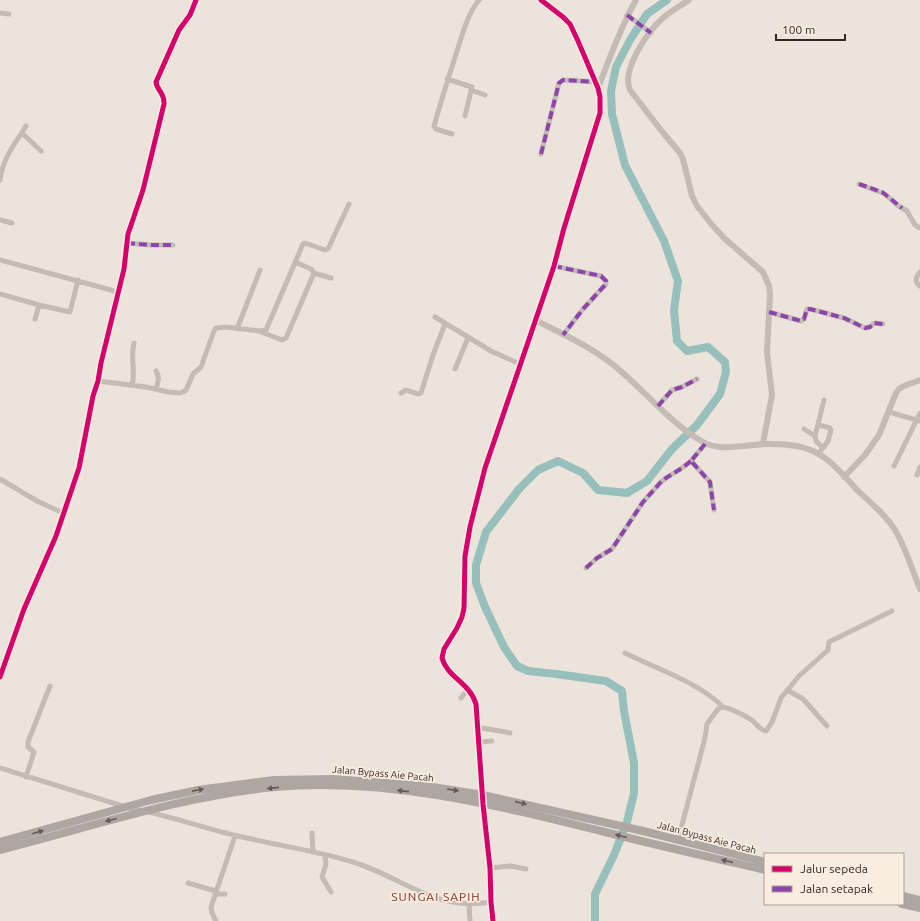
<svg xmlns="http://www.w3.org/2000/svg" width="920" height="921" font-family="Ubuntu,sans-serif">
  <rect width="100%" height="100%" fill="#ece3db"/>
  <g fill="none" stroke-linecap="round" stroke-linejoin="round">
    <!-- river -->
    <path stroke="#97bfbc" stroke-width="8" d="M595,921V894L614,855L627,822L634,793V763L624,711L622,691L606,681L556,674L528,671L517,666L504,647L485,607L476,583V565L486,532L519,489L538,470L558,461L583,473L598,490L627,493L647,481L672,449L697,425L720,394L726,372L725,362L708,347L687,351L677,341L674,310L678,281L664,241L625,165L612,114L611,91L616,67L630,40L647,14L667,0"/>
    <!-- minor -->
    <path stroke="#c4bbb5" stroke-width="5" d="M0,13L9,14
      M627,15L651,33
      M447,79L472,87L465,116
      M471,90L485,95
      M22,133L41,151
      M452,134L436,129L434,126C441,101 449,76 457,51C463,33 467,15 479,0
      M541,154L559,83L563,80L595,82
      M0,180C4,155 14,146 26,126
      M859,184L885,194L897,205L907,211L915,225L920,228
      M0,220L12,223
      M127,243L150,245H173
      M0,260L111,290L118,293
      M554,266L601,276L606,281V284L583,309L563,335
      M920,272C916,277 914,281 920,286
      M314,273L331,278
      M0,294L39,305L70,312L78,280
      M769,312L801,321L804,319L807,309H810L844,318L865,328L870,327L874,323L883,324
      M435,317L491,351L520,364
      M35,319L39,305
      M237,329L260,270
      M261,332L282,340L286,338L314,273L311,269L295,262
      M455,369L468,338
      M98,381L146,387L168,392L180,393L185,391L187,388L193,374L201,367L214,331L216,328L226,327L260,331L266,330L303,244L305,243L325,250L328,249L349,204
      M132,385C136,371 130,359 134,343
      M156,389C158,382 160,377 156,371
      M401,393L406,390L418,394L421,393L433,355L445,324
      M658,406L672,390L682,387L697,379
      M889,412L920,421
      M819,425L830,428L831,430L828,441L823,448
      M804,429L815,436
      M705,444L691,461L710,482L714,510
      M819,453L823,448L816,441L815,436L824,400
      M894,466L920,413
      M917,475L920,467
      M0,479L37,501L63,513
      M586,568L597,558L612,549L643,502L660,483L666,478L682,468L691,461
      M625,653C655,668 700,683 723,707
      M0,677L24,609L56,536L79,468L93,396L98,381L101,363L124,269L128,234L143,190L164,104C165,93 157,91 156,82L179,30L190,15L196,0
      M787,690L803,699L827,726
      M461,698L468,689
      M478,727C490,730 499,730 510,733
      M479,742L492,741
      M0,768L129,808C165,814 199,827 234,835C274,845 314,850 353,862C402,877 435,912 491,902
      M26,777L34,752L28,747V742L50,686
      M312,833L313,852
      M678,840L705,738L707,724L718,709L723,707C733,709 744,715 753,721C757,725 760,730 766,731L772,722L781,698L799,676L828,650L829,642L892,611
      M325,855L326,864L322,877L331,892
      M490,868L511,866L526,869
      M188,883L216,891
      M215,894H225
      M469,904L470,921
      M216,921L212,913L211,907L235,836"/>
    <!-- tertiary -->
    <path stroke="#c4bbb5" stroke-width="6" d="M689,0C680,6 671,11 663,18C648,31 621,70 630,90L660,129L680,153L683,159L692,196L697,206L713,226L725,239L763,272L769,286L770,294L767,352L772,395L763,443
      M598,88C610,58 620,28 636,0
      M535,320C565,335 598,350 623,373C649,396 673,425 703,442C721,453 751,443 772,444C786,444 800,445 813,451C831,459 845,477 858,491C871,503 886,515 895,530C906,548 912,570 920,589
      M844,477L865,455L879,435L896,393L899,389L904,386L920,380
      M493,921L491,902L490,868L483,804L476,704C470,683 447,677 442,658L444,649L457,628L462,617L464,608L465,556L470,527L485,468L554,266L564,228L600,113V97L598,88L578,41L570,24L563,17L541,0"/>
    <!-- trunk -->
    <path stroke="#aea6a0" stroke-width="8" d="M0,842L151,800L198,790L274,780L333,779L426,786L483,795L643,831L765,862
      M0,850C91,827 181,796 275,787C384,777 496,805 601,831C655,845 710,857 765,870
      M903,896L920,900
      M902,904L920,908"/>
    <!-- quiet -->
    <path stroke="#8e44ad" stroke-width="4" stroke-dasharray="8 4" stroke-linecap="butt" d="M627,15L651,33
      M541,154L559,83L563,80L595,82
      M859,184L882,192L902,208
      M127,243L150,245H173
      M554,266L601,276L606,281V284L583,309L563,335
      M769,312L801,321L804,319L807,309H810L844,318L865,328L870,327L874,323L883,324
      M658,406L672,390L682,387L697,379
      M705,444L691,461L710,482L714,510
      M586,568L597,558L612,549L643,502L660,483L666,478L682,468L691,461"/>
    <defs>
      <path id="cycleway" d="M0,677L24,609L56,536L79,468L93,396L98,381L101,363L124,269L128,234L143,190L164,104C165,93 157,91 156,82L179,30L190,15L196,0
        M493,921L491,902L490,868L483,804L476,704C470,683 447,677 442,658L444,649L457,628L462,617L464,608L465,556L470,527L485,468L554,266L564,228L600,113V97L598,88L578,41L570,24L563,17L541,0"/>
    </defs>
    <!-- cycleway casing -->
    <use href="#cycleway" stroke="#f9ede1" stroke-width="8"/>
    <!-- cycleway -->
    <use href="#cycleway" stroke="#d6006c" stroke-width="5"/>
  </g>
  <!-- one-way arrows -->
  <defs><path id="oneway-solid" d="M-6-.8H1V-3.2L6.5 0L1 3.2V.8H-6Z"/></defs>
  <g fill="#645a56">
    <use href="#oneway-solid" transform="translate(273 788) rotate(174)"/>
    <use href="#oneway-solid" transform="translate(198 790) rotate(-11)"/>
    <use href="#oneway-solid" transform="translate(453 790) rotate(9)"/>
    <use href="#oneway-solid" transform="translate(403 791) rotate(-174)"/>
    <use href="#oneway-solid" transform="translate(521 803) rotate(13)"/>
    <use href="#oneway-solid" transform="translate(111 820) rotate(165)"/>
    <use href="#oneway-solid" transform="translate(38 832) rotate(-16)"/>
    <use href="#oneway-solid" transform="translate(621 836) rotate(-166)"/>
    <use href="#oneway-solid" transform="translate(727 861) rotate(-167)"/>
  </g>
  <g text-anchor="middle" stroke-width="3.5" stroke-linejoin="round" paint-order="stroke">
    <!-- street labels -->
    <g font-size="10" fill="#332824" stroke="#f9ede1">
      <text transform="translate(383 773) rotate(5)" y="4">Jalan Bypass Aie Pacah</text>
      <text transform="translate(707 837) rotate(15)" y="4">Jalan Bypass Aie Pacah</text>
    </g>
    <!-- quarter labels -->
    <g font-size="12" letter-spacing="1" fill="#862d1a" stroke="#f9ede1">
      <text x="436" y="901">SUNGAI SAPIH</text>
    </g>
  </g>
  <!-- legend -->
  <rect x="764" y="853" width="140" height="52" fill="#f9ede1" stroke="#aa9e95"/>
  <rect x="772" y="866" width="20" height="6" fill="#d6006c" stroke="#aa9e95"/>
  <text x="800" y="873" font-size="12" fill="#332824">Jalur sepeda</text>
  <rect x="772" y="886" width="20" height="6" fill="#8e44ad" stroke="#aa9e95"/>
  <text x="800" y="893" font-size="12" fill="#332824">Jalan setapak</text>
  <!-- scale -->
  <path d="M776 34v6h69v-6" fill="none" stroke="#332824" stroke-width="2"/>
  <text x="782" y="34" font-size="12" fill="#332824" stroke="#f9ede1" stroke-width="3" paint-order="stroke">100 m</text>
</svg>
